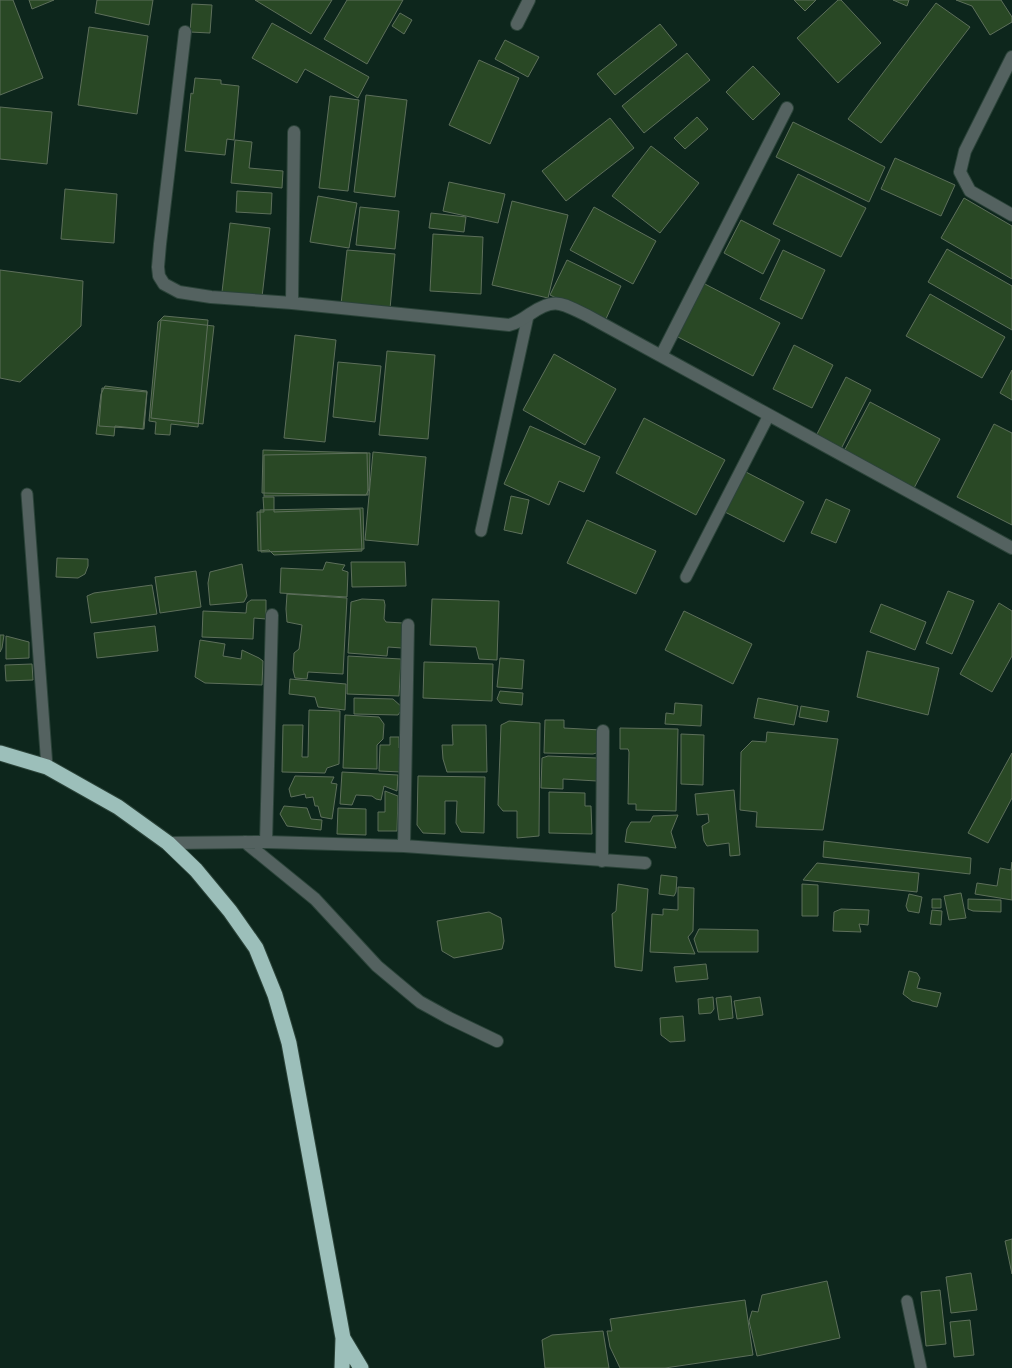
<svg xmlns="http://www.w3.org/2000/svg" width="1012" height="1368" font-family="'Nunito Sans',sans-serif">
  <rect width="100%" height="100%" fill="#0d261c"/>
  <!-- building -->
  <path fill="#294825" stroke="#5d6f5b" d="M0,0H13L43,78L0,95Z
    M29,0H54L32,9Z
    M97,0H153L149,25L95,13Z
    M255,0H332L311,34Z
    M347,0H403L367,64L324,39Z
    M794,0H816L805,11Z
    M838,0H841L881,43L838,83L797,38Z
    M893,0H909L907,6Z
    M956,0H1001L1012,17V22L990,35L972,6Z
    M936,3L970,27L881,143L848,119Z
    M192,4L212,5L210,33L190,32Z
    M400,13L412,20L404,34L392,26Z
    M272,23L369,77L358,98L305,69L297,83L252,58Z
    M660,24L677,45L615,95L597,74Z
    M89,27L148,36L137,114L78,105Z
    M505,40L539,57L528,77L495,59Z
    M687,53L710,80L644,133L622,106Z
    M479,60L519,78L490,144L449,125Z
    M753,66L780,94L753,120L726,92Z
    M195,78L221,80V84L239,86L234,140L227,139L225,155L185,151L191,93L193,94Z
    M366,95L407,100L395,197L354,192Z
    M330,96L359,100L348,191L319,188Z
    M0,107L52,112L47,164L0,159Z
    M697,117L708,129L685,149L674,138Z
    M610,118L634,148L566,201L542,171Z
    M793,122L885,167L869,202L776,157Z
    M235,140L252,142L249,168L283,171L282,188L231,183Z
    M651,146L699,183L660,233L612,196Z
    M895,158L955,185L941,216L881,189Z
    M798,174L866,208L841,257L773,224Z
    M449,182L505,194L498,223L443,211Z
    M65,189L117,194L114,243L61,239Z
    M237,191L272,193L271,214L236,212Z
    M318,196L357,203L349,248L310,242Z
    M964,198L1012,226V279L941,238Z
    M512,201L568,215L548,298L492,285Z
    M360,207L399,211L395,249L356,245Z
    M594,207L656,241L633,284L570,250Z
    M431,213L466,217L464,232L429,228Z
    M741,220L780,240L763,274L724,253Z
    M230,223L270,228L262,297L222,292Z
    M433,234L483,237L481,294L430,291Z
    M947,249L1012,286V330L928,282Z
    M347,250L395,254L390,309L341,304Z
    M783,250L825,270L802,319L760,299Z
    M567,260L621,286L605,321L550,295Z
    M0,270L83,281L81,326L20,382L0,378Z
    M703,283L780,323L753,376L676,336Z
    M930,294L1005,337L982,378L906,336Z
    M164,316L208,320L198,427L171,424L170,435L155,434L156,422L149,421L158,322Z
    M161,320L214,326L203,424L151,418Z
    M295,335L336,340L325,442L284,438Z
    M794,345L833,365L812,408L773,389Z
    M387,351L435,355L428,439L379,435Z
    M554,354L616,389L585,445L523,410Z
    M338,362L381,366L375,422L333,417Z
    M1012,370V400L1000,393Z
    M846,377L871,390L841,449L816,436Z
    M105,386L147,391L143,429L115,426L114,436L96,434L101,394Z
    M102,388L147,392L144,429L99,426Z
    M870,402L940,439L913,490L843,453Z
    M644,418L725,460L696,515L616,473Z
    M994,424L1012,433V525L957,497Z
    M530,426L600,457L584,492L559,481L549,505L504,484Z
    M263,450L370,453L369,489L366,495L262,493Z
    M373,452L426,457L418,545L365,540Z
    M367,453L368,495L264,496V455Z
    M744,471L804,502L784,542L723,511Z
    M511,496L529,500L522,534L504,530Z
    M263,497H274V512L360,509L362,551L274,555L269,550L258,551L257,512H264Z
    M826,499L850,510L836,543L811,533Z
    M363,508L364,549L261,552L260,510Z
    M587,520L656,551L636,594L567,563Z
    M57,558L88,559V566L85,574L78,578L56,577Z
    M326,562L345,565L342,570L348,572L347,597L280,593L281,568L323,570Z
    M351,562H405L406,586L352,587Z
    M242,564L247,596L244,602L210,605L208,583L210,572Z
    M196,571L201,607L160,613L155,577Z
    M152,585L157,614L91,623L87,596L94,593Z
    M948,591L974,601L952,654L926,643Z
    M287,594L347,598L343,674L308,672L307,679L295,678L293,670L294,653L299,649L302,625L287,622L286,609Z
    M362,599L384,600L385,605L384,619L386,622L403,623L402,648L388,647L387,656L348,653L351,602Z
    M432,599L499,601L497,660L479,659L476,647L430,645Z
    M251,600H266V619L254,618L253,639L202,637L203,611L246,613L247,603Z
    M999,603L1012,611V656L992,692L960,674Z
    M881,604L926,622L915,650L870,632Z
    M684,611L752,644L733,684L665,650Z
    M155,626L158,651L97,658L94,633Z
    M0,635H4L2,648L0,652Z
    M6,636L29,642V658L6,659Z
    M200,640L225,644L223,656L241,659L242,650L259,658L263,661L262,685L205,683L195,677Z
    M867,651L939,668L928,715L857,697Z
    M348,656L401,659L399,696L347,694Z
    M500,658L524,660L522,689L497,687Z
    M424,662L493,664L492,701L423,698Z
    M32,664L33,680L6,681L5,665Z
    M290,679L346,684L345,710L318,707L315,697L289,694Z
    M500,691L523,693L522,705L500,703L497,699Z
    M354,698L393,699L403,708L398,715L354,714Z
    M758,698L798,706L794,725L754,718Z
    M675,703L702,705L701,726L665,724L666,713L674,714Z
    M801,706L829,711L827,722L799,717Z
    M309,710L340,711L339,764L327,768L325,773L282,772L283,725H303L302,757H308Z
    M345,715L379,717L384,724L383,739L377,745V769L343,768Z
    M545,720H564V728L601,730L600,752L593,754L544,753Z
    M509,721L540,723L539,836L517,838V811H503L498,805L501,725Z
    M452,725H486L487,772H447L443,759L442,745H453Z
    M620,728L678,729L676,811L636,810V804H628L629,752L628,749H620Z
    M767,732L838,739L823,830L756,827L757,812L740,810L741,752L752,741L766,742Z
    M681,734L704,735L703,785L681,784Z
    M390,737H399V748L402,749L401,772L379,771L380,745H390Z
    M1012,753V798L988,843L968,833Z
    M548,756L597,758V781L563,779V789L541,788L542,758Z
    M342,772L398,775L397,791L384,786L381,800L376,799L372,796L356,795L352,805L340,804Z
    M295,776L334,777L331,783L337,784L332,819L321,817L318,806H315L313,797L306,798L305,794L291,797L289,789Z
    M418,776L485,777L484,833L461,832L456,823L457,801H445V834L423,833L417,825Z
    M734,790L740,855L730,856L729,843L707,846L704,841L702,826L709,822L708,814L697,815L695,794Z
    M385,791L398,796L397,831H378V812H385Z
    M549,792L585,793V806H591L592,834L549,833Z
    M284,806L307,808L311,819L322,820L321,830L287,826L280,814Z
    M338,808L366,809V835L337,834Z
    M678,815L671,832L676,848L625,842L627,829L631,822H650L653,816Z
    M824,841L971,858L970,874L823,857Z
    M1012,862V900L975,894L977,883L997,886L1000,868L1011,870Z
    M817,863L919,873L917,892L803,880Z
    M661,875L677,877L676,892L674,896L659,894Z
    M618,884L648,889L642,971L615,967L612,914L616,911Z
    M802,884L818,885V916H802Z
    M678,887L694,888L693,931L688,937L695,954L650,952L652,914L663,915V909L678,910Z
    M961,893L966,918L949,920L944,896Z
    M909,894L922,897L919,913L908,911L906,906Z
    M932,899H941V908H932Z
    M968,899L1001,900V912L973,911L968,909Z
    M841,909L869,910L868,925L859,924L861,932L833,931L834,912Z
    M932,910L942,911L941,925L930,924Z
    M489,912L501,918L504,941L502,949L454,958L442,951L437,921Z
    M699,929L758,930V952H698L694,939Z
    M706,964L708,979L676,982L674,967Z
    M909,971L917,973L920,978L917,988L941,993L937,1007L912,1001L903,994Z
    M731,996L733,1018L719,1020L716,998Z
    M713,997L714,1009L711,1013L699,1014L698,999Z
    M760,997L763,1015L737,1019L734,1001Z
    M683,1016L685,1041L670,1042L661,1035L660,1018Z
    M1012,1239V1274L1005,1241Z
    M971,1273L977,1310L951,1313L946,1277Z
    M827,1281L840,1338L757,1356L749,1321L752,1311L758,1312L762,1295Z
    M940,1290L946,1344L926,1346L921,1292Z
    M745,1300L753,1355L665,1368H620L610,1347L607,1331H612L610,1319Z
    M970,1320L974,1355L954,1357L950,1322Z
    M603,1331L609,1368H545L542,1340L552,1335Z"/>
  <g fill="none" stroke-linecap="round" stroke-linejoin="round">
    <defs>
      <path id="lane" d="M27,494L47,767
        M481,531L528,316
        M686,577L769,415
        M907,1301L921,1368"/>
      <path id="street" d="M517,24L529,0
        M185,32L160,244L158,267L159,276L164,284L179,292L211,297L292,303L509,325C517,323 523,319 530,314C556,296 562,304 588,316L1012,548
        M1012,57L965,151L960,172L970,191L1012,215
        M292,303L294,132
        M661,356L787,108
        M245,842L315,899L377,966L420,1002L449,1018L497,1041
        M266,842L272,615
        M168,843L266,842L404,846L645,863
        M404,846L408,625
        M602,861L603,731"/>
      <path id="highway" d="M0,753L47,767L118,807L168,843L196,870L230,911L256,948L275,995L289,1043L343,1338L342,1368
        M343,1338L361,1368"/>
    </defs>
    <!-- lane casing -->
    <use href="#lane" stroke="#2b4339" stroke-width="13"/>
    <!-- street casing -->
    <use href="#street" stroke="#2b4339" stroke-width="14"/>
    <!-- highway casing -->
    <use href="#highway" stroke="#2b4339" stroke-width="17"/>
    <!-- lane -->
    <use href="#lane" stroke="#546260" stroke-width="11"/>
    <!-- street -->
    <use href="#street" stroke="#546260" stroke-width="12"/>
    <!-- highway -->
    <use href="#highway" stroke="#9cbfba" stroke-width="15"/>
  </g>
</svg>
